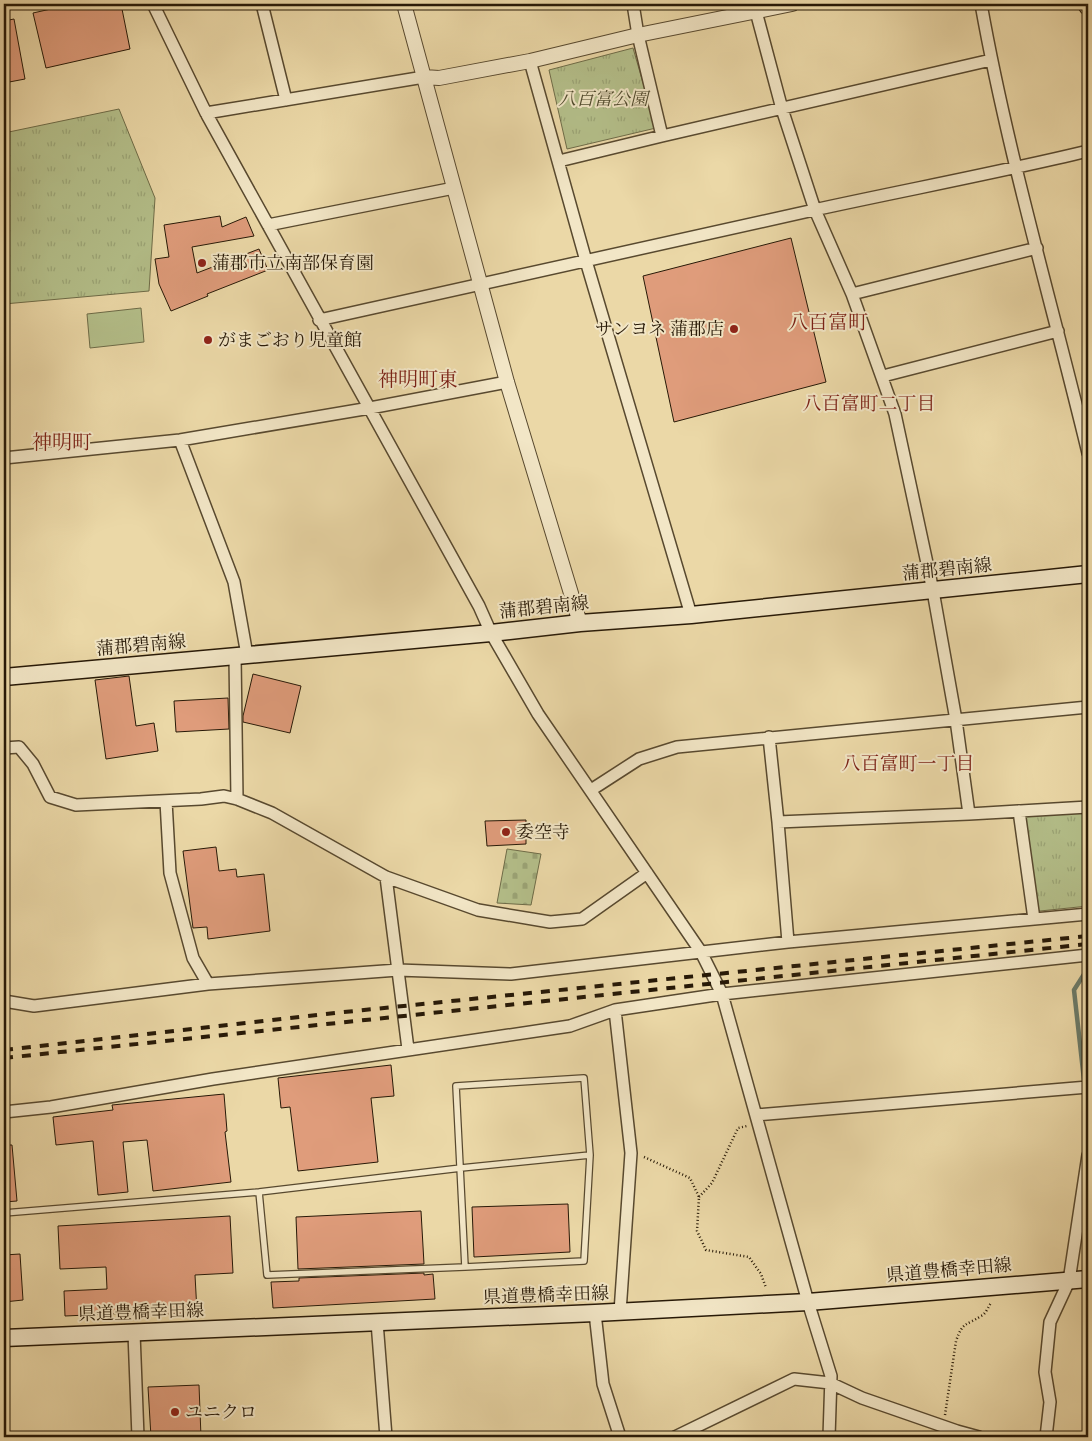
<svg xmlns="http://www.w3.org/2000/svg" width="1092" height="1441" font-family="'IM FELL Double Pica','Noto Serif JP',serif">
  <defs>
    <pattern id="cemetery-stones" width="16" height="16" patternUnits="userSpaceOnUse" patternTransform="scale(1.25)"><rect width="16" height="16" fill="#b4bf8a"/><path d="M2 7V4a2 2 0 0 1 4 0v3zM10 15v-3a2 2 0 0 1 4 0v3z" fill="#9ba476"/></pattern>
    <pattern id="park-tufts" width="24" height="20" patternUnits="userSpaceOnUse" patternTransform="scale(1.25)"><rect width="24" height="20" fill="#b4bf8a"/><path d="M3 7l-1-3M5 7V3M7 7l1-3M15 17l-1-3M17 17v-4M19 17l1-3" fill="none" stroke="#9ba476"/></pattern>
  </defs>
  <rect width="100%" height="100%" fill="#ebd8a7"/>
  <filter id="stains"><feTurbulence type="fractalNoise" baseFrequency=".004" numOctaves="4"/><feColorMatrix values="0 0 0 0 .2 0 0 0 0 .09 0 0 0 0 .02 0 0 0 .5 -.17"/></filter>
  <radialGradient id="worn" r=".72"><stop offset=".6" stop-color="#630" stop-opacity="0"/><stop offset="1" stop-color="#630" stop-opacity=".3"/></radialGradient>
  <!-- cemetery -->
  <path fill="url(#cemetery-stones)" stroke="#6e6c48" d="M507,849L541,854L531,905L497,903Z"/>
  <!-- park -->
  <path fill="url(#park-tufts)" stroke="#6e6c48" d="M633,48L656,128L567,149L549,70Z
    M119,109L155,198L149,291L4,304V133Z
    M1088,813V906L1040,911L1035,906L1023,819L1027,815Z"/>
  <!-- garden -->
  <path fill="#b4bf8a" stroke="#6e6c48" d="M141,308L144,342L90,348L87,314Z"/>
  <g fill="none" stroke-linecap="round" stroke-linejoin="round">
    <!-- stream -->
    <path stroke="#6b7a68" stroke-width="4.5" d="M1084,1080L1074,990L1088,968"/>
  </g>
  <!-- building -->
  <path fill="#df9c7b" stroke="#271907" d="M73,4H121L130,49L46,68L33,13Z
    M14,19L25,79L4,83V21Z
    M220,216L222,227L246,217L254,236L192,247L197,273L259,249L268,270L207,294L208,296L171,311L159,284L155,259L169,257L164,225Z
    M791,238L826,382L674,422L643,276Z
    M253,674L301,686L290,733L243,722V716Z
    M129,676L136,726L154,723L158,751L106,759L95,680Z
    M228,698L229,729L176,732L174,701Z
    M526,820V844L487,846L485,821Z
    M216,847L219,871L236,869L237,877L264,874L270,931L208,939L207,927L193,928L183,851Z
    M391,1065L394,1096L371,1098L378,1162L298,1171L290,1107L281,1108L278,1078Z
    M224,1094L227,1131L225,1132L231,1182L153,1191L147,1140L123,1142L128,1192L98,1195L93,1141L56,1145L53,1117L113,1110L112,1105Z
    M4,1145H12L17,1201L4,1202Z
    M568,1204L570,1252L474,1257L472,1207Z
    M421,1211L424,1264L298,1269L296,1217Z
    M230,1216L233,1273L195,1275L197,1312L154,1315L153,1312L65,1316L64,1291L107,1289L106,1267L60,1269L58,1226Z
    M20,1254L23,1300L4,1302V1255Z
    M424,1273V1275L433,1274L435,1299L273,1308L271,1282L299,1281V1278Z
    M199,1385L201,1437H151L148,1387Z"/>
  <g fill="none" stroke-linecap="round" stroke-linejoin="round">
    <defs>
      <path id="service" d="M4,1213L259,1192L461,1168L590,1155L584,1261L465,1267L267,1275L259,1192
        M465,1267L456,1086L584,1078L590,1155"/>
      <path id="minor" d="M153,4L206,113L479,606L491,633L538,714L701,952L722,994L808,1302L831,1376L829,1437
        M262,4L286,100
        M633,4L638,35L662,136
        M754,4L782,109L815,210L852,294L895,414L933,591L956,720L969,814
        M981,4C1008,155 1052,303 1088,453
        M530,61L586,261L691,615
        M206,113L424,77
        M559,161L662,136L991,60
        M268,225L454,188
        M852,294L1037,248
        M319,320C484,282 649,246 814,210C905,190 997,173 1088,151
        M883,376L1058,331
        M180,440L234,582L247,655
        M4,458L180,440L370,408L507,382
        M235,656L237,799
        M769,737L778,822L788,942
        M4,748L19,747L33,764L50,797L76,805L201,799L224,796L237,799L272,813L386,877L478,910L550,922L582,919L647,873
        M591,790L639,759L677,747L1088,707
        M166,801L170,873L193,958L208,984
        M1019,811L1034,919
        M778,822L969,814L1088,807
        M386,877L408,1049
        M4,1001L34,1006L208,984L398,970L511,974L788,942L1088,914
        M615,1010L631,1153L620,1312
        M4,1112L51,1107L213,1079L570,1026L615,1010L722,994L1088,955
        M756,1115L1088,1087
        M595,1313L603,1384L620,1437
        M377,1322L386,1437
        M134,1333L138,1437
        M675,1437L794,1379L830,1383L862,1398L957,1431L979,1437
        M1046,1437L1050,1402L1045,1372L1050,1322L1069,1281L1088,1155"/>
      <path id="tertiary" d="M404,4L507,382L580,623
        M424,77L439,78L530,61L638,35L792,4"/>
      <path id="secondary" d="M4,677L491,633L580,623L691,615L1088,574
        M4,1338L595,1313L808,1302L1088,1279"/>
      <path id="primary" d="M1088,4V6"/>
    </defs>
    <!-- service casing -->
    <use href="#service" stroke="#58492f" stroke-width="8"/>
    <!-- minor casing -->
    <use href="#minor" stroke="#58492f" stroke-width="14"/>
    <!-- tertiary casing -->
    <use href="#tertiary" stroke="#58492f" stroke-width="16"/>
    <!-- secondary casing -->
    <use href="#secondary" stroke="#271907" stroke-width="19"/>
    <!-- primary casing -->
    <use href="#primary" stroke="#271907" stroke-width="20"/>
    <!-- path -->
    <path stroke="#271907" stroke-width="2.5" stroke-dasharray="1 2.5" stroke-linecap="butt" d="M644,1157L690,1178L699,1197L697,1231L706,1250L749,1257L761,1274L766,1288
      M699,1197L712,1183L738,1128L747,1126
      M945,1415L956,1341C963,1321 966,1326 981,1316C986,1314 988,1307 991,1303"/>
    <!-- service -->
    <use href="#service" stroke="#f2e6c6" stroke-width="5.5"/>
    <!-- minor -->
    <use href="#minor" stroke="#f2e6c6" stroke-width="11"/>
    <!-- tertiary -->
    <use href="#tertiary" stroke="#f2e6c6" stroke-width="14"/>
    <!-- secondary -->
    <use href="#secondary" stroke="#f2e6c6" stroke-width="16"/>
    <!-- primary -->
    <use href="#primary" stroke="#ebd8a7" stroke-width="18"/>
    <!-- rail -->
    <path stroke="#271907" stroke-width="4" stroke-dasharray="9 9" stroke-linecap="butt" d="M4,1050L335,1013L1088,936
      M4,1058L1088,944"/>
  </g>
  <!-- markers -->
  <g fill="#8f2418" stroke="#f2e6c6" stroke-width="2">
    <circle cx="202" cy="263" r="5"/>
    <circle cx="734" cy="329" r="5"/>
    <circle cx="208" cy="340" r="5"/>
    <circle cx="506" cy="832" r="5"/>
    <circle cx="175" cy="1412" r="5"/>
  </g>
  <g text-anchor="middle" stroke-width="4" stroke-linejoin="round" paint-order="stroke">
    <!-- park labels -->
    <g font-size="18" font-style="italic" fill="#514b2e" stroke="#f2e6c6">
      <text x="603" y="105">八百富公園</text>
    </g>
    <!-- poi labels -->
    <g font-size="18" fill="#271907" stroke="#f2e6c6" text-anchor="start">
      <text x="212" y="269">蒲郡市立南部保育園</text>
      <text x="724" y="335" text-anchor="end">サンヨネ 蒲郡店</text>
      <text x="218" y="346">がまごおり児童館</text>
      <text x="516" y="838">委空寺</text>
      <text x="185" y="1418">ユニクロ</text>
    </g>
    <!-- street labels -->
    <g font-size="18" fill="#271907" stroke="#f2e6c6">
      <text transform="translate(947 569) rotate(-6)" y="6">蒲郡碧南線</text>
      <text transform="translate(544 607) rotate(-6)" y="6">蒲郡碧南線</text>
      <text transform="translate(141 645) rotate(-5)" y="6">蒲郡碧南線</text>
      <text transform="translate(949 1270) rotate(-5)" y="6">県道豊橋幸田線</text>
      <text transform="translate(546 1295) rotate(-2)" y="6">県道豊橋幸田線</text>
      <text transform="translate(141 1312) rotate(-2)" y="6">県道豊橋幸田線</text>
    </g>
    <!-- neighbourhood labels -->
    <g font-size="19" fill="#7a1f14" stroke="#f2e6c6">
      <text x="869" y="410">八百富町二丁目</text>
      <text x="908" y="770">八百富町一丁目</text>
    </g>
    <!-- quarter labels -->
    <g font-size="20" fill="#7a1f14" stroke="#f2e6c6">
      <text x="828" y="329">八百富町</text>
      <text x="418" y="386">神明町東</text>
      <text x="62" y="449">神明町</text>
    </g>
  </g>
  <!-- margin -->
  <rect width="1092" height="1441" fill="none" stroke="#ebd8a7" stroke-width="20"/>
  <rect x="5" y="5" width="1082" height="1431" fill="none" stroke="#271907" stroke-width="2.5"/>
  <rect x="10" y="10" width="1072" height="1421" fill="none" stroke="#271907"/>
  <rect width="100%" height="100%" filter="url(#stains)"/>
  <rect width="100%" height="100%" fill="url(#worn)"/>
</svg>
